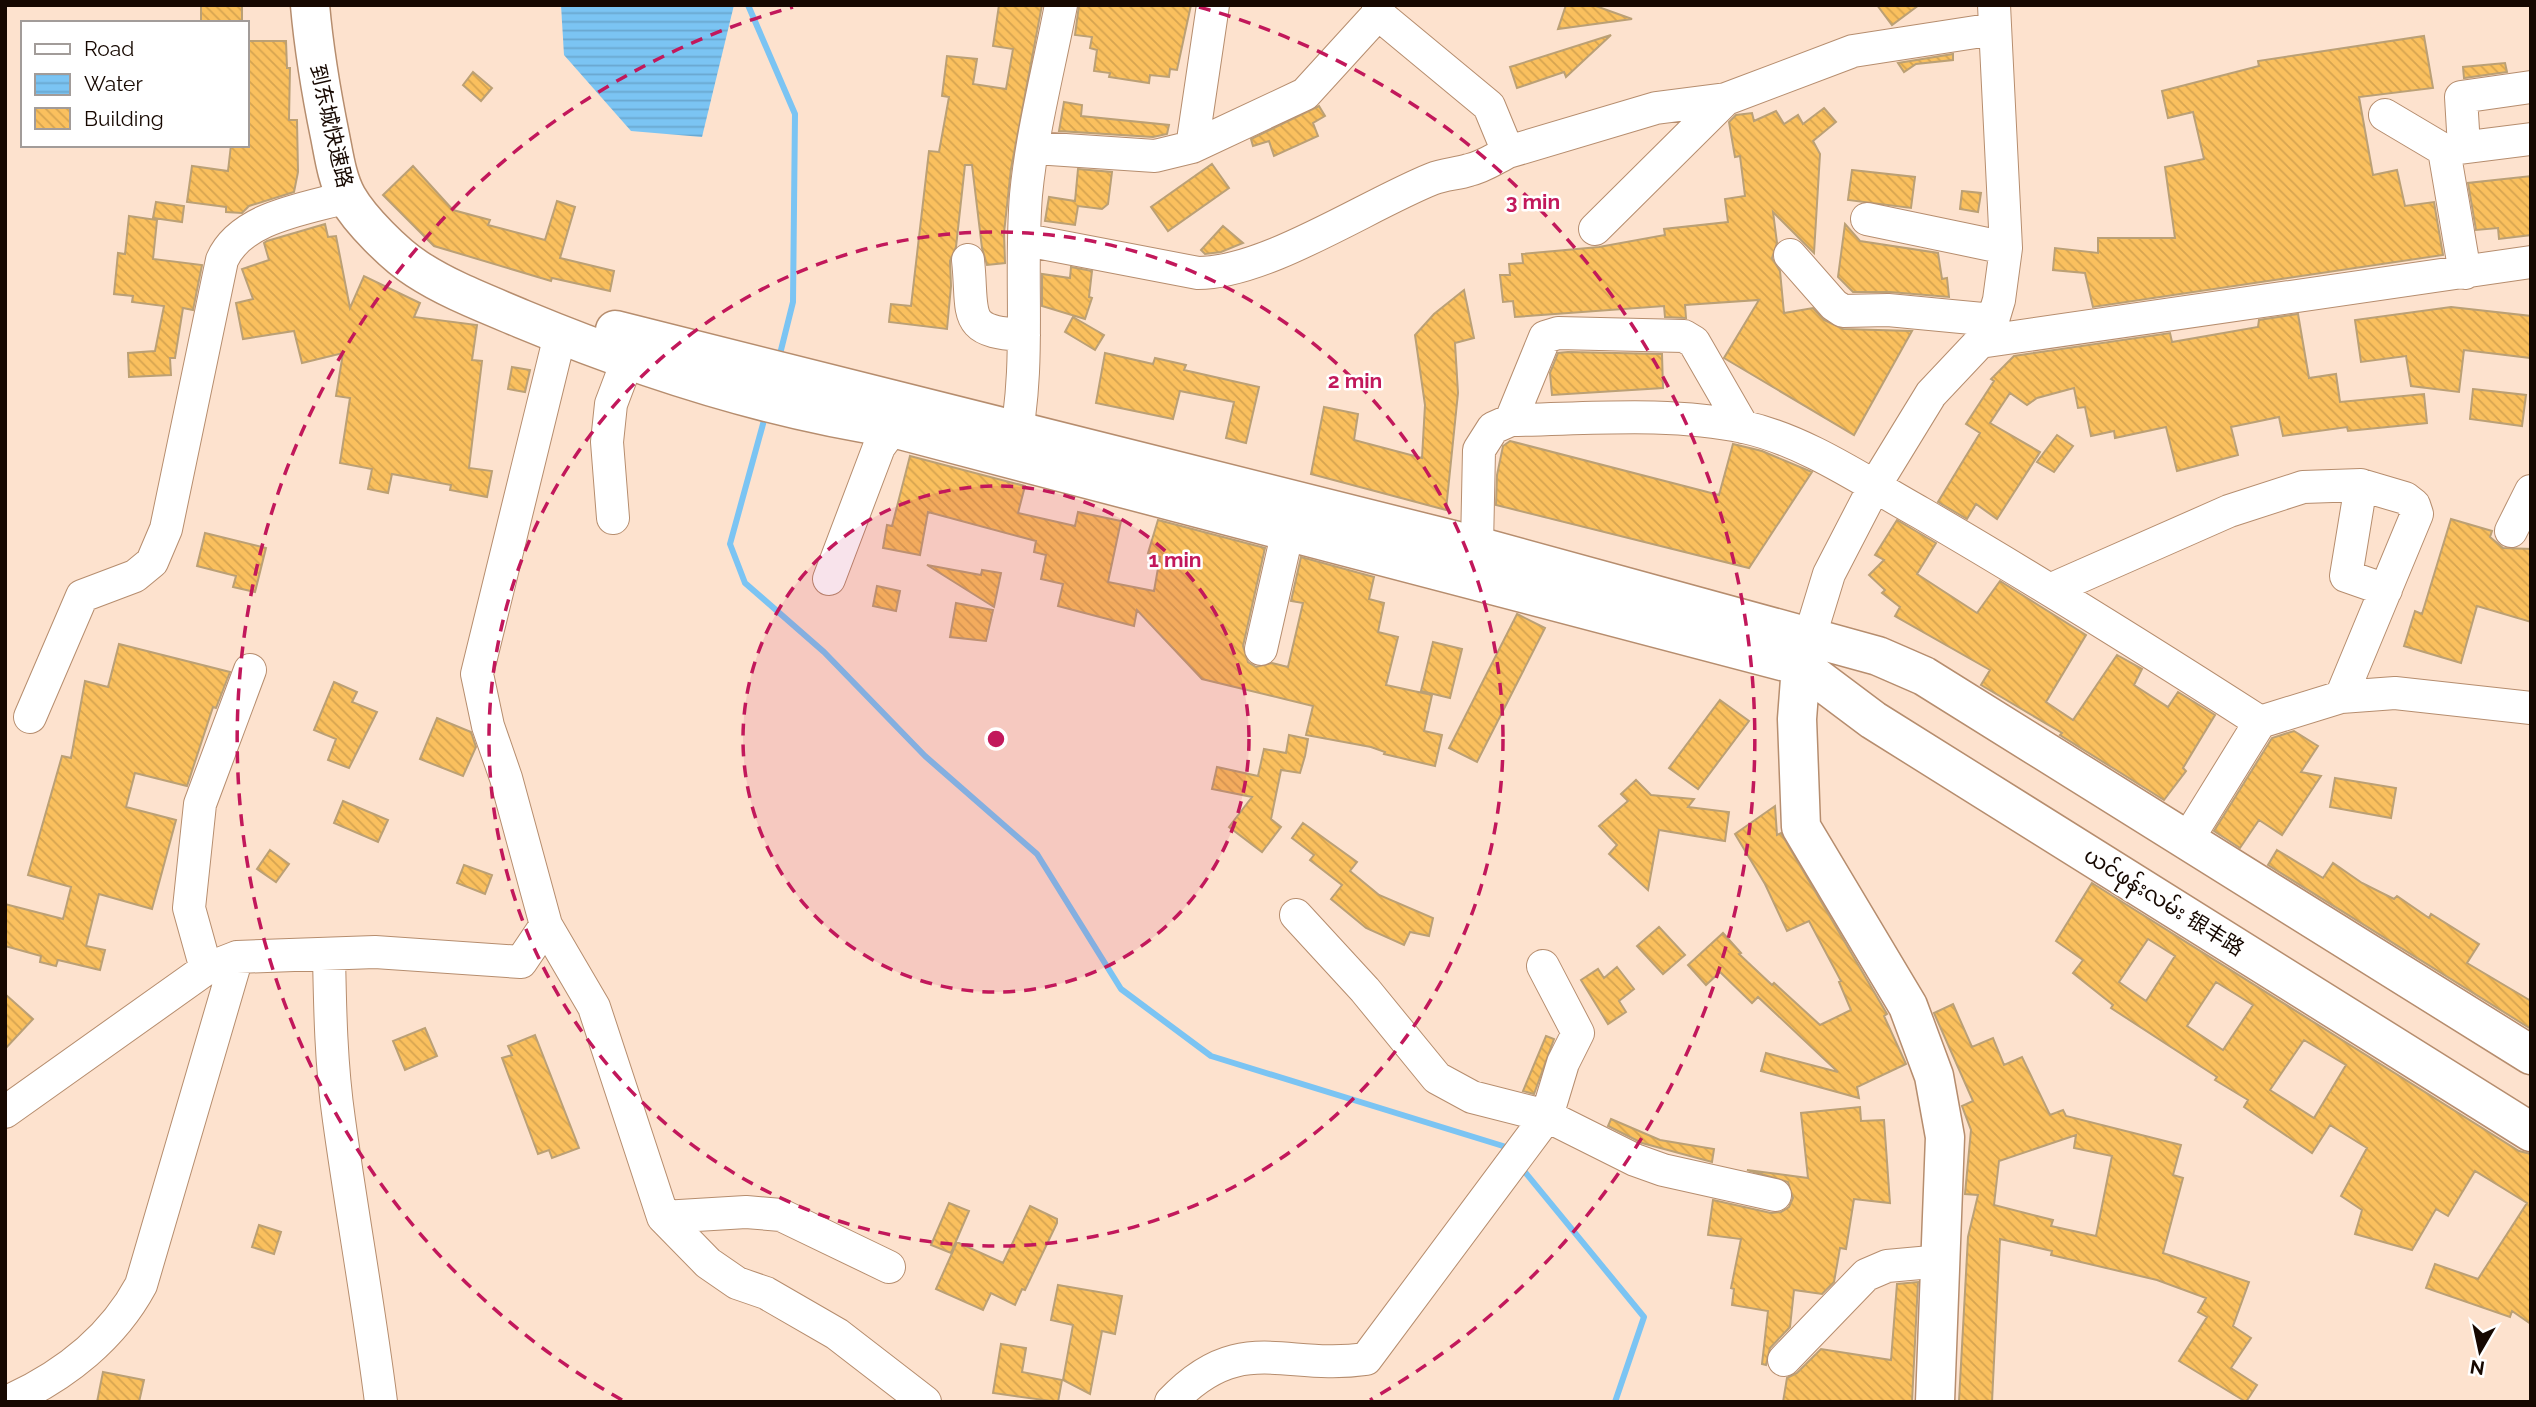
<svg xmlns="http://www.w3.org/2000/svg" width="2536" height="1407" font-family="Raleway,'Noto Sans SC','Noto Sans Myanmar',sans-serif">
  <defs>
    <pattern id="water-rules" width="6" height="5" patternUnits="userSpaceOnUse" patternTransform="scale(1.75)"><rect width="6" height="5" fill="#7bc4f3"/><path d="M0 2.5h6" fill="none" stroke="#6aa7cf"/></pattern>
    <pattern id="building-back-hatch" width="6" height="6" patternUnits="userSpaceOnUse" patternTransform="scale(1.75)"><rect width="6" height="6" fill="#fac05e"/><path d="M-1 5l2 2M0 0l6 6M5-1l2 2" fill="none" stroke="#d6a450"/></pattern>
  </defs>
  <rect width="100%" height="100%" fill="#fde2ce"/>
  <!-- water -->
  <path fill="url(#water-rules)" d="M561,5H734L702,137L631,131L564,55Z"/>
  <g fill="none" stroke-linecap="round" stroke-linejoin="round">
    <!-- stream -->
    <path stroke="#7bc4f3" stroke-width="6" d="M748,5L795,114L793,302L779,358
      M766,413L730,544L745,583L824,652L925,756L1037,854L1121,989L1211,1056L1503,1146L1509,1153
      M1520,1166L1644,1317L1615,1402"/>
  </g>
  <!-- building -->
  <path fill="url(#building-back-hatch)" stroke="#bba075" stroke-width="2" fill-rule="evenodd" d="M201,5H242V23H201Z
    M999,5H1042L1011,169L1004,233L1005,263L987,265L982,248L972,165H965L956,247L950,261L951,286L947,329L889,322L891,304L911,306L929,151L939,152L949,97L942,96L947,56L977,59L973,84L1006,89L1013,49L993,46Z
    M1079,5H1191L1177,70L1170,69L1169,77L1150,75L1149,83L1109,77L1110,73L1094,71L1097,50L1090,48L1092,37L1075,35Z
    M1566,5H1593L1632,19L1558,29Z
    M1877,5H1919L1892,25Z
    M1611,35L1566,77L1564,72L1517,88L1510,67Z
    M2424,36L2433,88L2359,97L2373,175L2397,170L2405,206L2434,202L2443,255L2093,307L2085,273L2053,270L2055,248L2098,253V238H2175L2165,167L2204,159L2193,112L2168,118L2162,91L2259,66L2258,61Z
    M247,41H286L287,68H290L289,120H297L298,172L294,192L249,206L242,213L226,212V207L187,202L192,166L228,171L231,145H247Z
    M1953,54V60L1916,64L1904,72L1898,63Z
    M2505,63L2507,72L2464,78L2463,67Z
    M473,72L492,88L481,101L463,85Z
    M1064,102L1082,105L1081,116L1169,125L1167,134L1153,137L1059,131Z
    M1319,106L1325,116L1313,123L1318,136L1274,156L1269,141L1253,146L1251,139Z
    M1824,108L1836,122L1813,141L1820,154L1814,253L1773,212L1777,243L1772,258L1780,271L1784,313L1813,308L1824,320L1843,329L1912,331L1854,435L1724,358L1759,300L1685,305L1686,318L1665,317L1664,306L1515,317L1513,301L1503,302L1500,275H1510L1509,264L1523,263L1522,254L1599,247L1665,235L1664,229L1728,222L1725,199L1745,196L1740,156L1735,157L1729,122L1736,115L1752,113L1754,121L1776,111L1784,124L1798,115L1803,124Z
    M1212,164L1229,188L1168,231L1151,207Z
    M413,166L453,210L490,220L488,225L545,240L557,201L575,207L560,258L614,271L610,291L552,278L551,281L434,246L383,195Z
    M1078,169L1112,172L1108,204L1102,209L1078,206L1075,225L1045,221L1049,197L1075,201Z
    M1852,170L1915,177L1911,208L1848,200Z
    M2531,176V235L2499,239L2498,228L2476,230L2468,183Z
    M1962,191L1981,193L1978,212L1960,209Z
    M156,202L184,206L182,222L153,218Z
    M129,216L157,220L153,259L202,265L193,310L183,308L175,358H170L171,375L129,377L128,353L155,351L164,306L132,302L133,296L114,294L118,253L125,254Z
    M325,224L328,237L336,236L350,308L364,276L420,303L414,317L477,325L472,360L482,361L469,468L492,471L487,497L450,490L451,485L392,474L388,493L368,489L372,469L340,463L350,398L336,396L343,353L302,363L294,331L243,339L236,303L253,299L242,269L269,260L264,243L267,241Z
    M1845,224L1860,241L1938,253L1942,279L1947,278L1949,297L1890,292H1853L1838,277Z
    M1223,226L1243,243L1221,252L1205,254L1201,250Z
    M1071,267L1092,271L1089,297L1092,298L1085,319L1042,306V274L1070,278Z
    M1464,290L1474,338L1455,343L1458,393L1446,510L1311,474L1324,407L1358,414L1354,440L1422,458L1425,405L1415,335L1434,314Z
    M2451,307L2531,316V358L2464,350L2459,392L2411,386L2406,356L2361,362L2355,320Z
    M2298,314L2309,378L2336,374L2340,402L2424,394L2427,423L2348,431L2347,427L2283,436L2279,417L2231,427L2238,455L2177,471L2166,427L2115,438L2114,431L2091,436L2085,407L2078,408L2074,388L2037,398L2027,405L2010,393L1990,423L2040,452L1997,519L1976,504L1967,519L1938,502L1980,433L1966,424L1994,381L1991,379L2014,356L2170,333L2172,342L2258,327L2259,320Z
    M1073,317L1104,335L1095,350L1065,332Z
    M1568,352L1662,354L1663,388L1552,395L1550,373L1558,353Z
    M1105,353L1153,364L1155,358L1186,365L1184,370L1259,387L1246,443L1226,438L1234,402L1180,391L1173,419L1096,403Z
    M512,367L530,370L525,392L508,389Z
    M2473,389L2526,395L2522,426L2470,419Z
    M2057,435L2073,446L2054,472L2037,462Z
    M1510,441L1719,495L1733,444L1762,451L1812,472L1749,568L1496,505L1497,475L1503,446Z
    M910,456L1025,486L1018,513L1075,526L1078,512L1121,521L1108,582L1154,591L1160,557L1148,553L1158,520L1265,548L1243,646L1248,662L1256,667L1272,663L1288,667L1303,603L1291,601L1301,557L1374,577L1369,599L1384,603L1378,632L1398,637L1386,685L1432,695L1424,731L1442,735L1435,766L1384,754L1385,752L1371,747L1306,735L1313,706L1202,679L1137,610L1134,626L1058,606L1063,584L1041,579L1046,555L1034,552L1036,541L928,512L920,555L883,548L887,525L892,526Z
    M2451,519L2492,531L2490,537L2503,548L2531,549V622L2477,606L2461,663L2404,646L2415,611L2422,614Z
    M1897,520L1936,543L1917,574L1977,613L2000,581L2086,635L2046,702L2073,720L2117,655L2142,669L2134,685L2168,707L2178,692L2215,715L2183,768L2186,771L2164,800L2060,735L2062,733L1981,685L1990,670L1895,616L1900,607L1882,593L1885,590L1869,575L1884,560L1875,555Z
    M205,533L266,548L255,592L233,587L236,576L197,566Z
    M927,565L981,575L982,570L1001,573L994,607Z
    M877,586L900,591L896,611L873,606Z
    M956,603L993,610L986,641L950,637Z
    M1517,614L1545,628L1477,762L1449,748Z
    M1433,642L1462,649L1450,698L1421,691Z
    M119,644L230,672L216,708L213,707L187,786L135,773L126,807L176,820L152,909L99,894L86,946L105,950L100,970L58,960L56,966L40,962L41,956L5,946V904L63,919L71,887L28,875L62,756L71,758L85,681L108,687Z
    M334,682L357,692L352,702L377,712L349,768L328,760L336,739L314,730Z
    M1720,700L1749,721L1698,789L1669,768Z
    M437,718L471,732L476,747L463,776L420,759Z
    M2294,731L2318,746L2301,772L2321,776L2282,835L2259,820L2240,848L2214,831L2272,738Z
    M1289,735L1308,739L1305,756L1300,773L1281,770L1271,819L1281,827L1262,852L1229,827L1252,797L1212,789L1217,767L1258,776L1264,749L1286,753Z
    M2335,778L2396,788L2391,818L2330,807Z
    M1636,780L1651,795L1694,799L1688,807L1729,812L1725,841L1659,830L1648,890L1609,854L1617,845L1599,826L1628,801L1621,794Z
    M343,801L388,820L378,842L334,823Z
    M1775,806L1777,835L1781,833L1887,1014L1884,1016L1906,1064L1857,1087L1859,1098L1761,1071L1766,1053L1838,1072L1758,997L1752,1003L1720,972L1706,985L1688,965L1723,933L1741,953L1739,954L1772,985L1774,983L1820,1025L1851,1010L1839,982L1841,981L1809,921L1787,931L1765,884L1735,834Z
    M1303,823L1357,862L1350,871L1379,895L1433,918L1429,936L1410,932L1404,945L1366,928L1331,899L1342,885L1310,860L1314,855L1292,838Z
    M270,850L289,864L276,882L257,869Z
    M2277,850L2323,878L2333,863L2362,883L2394,899L2397,896L2429,918L2431,914L2479,944L2467,963L2531,1001V1029L2268,865Z
    M464,865L492,875L485,894L457,883Z
    M2092,883L2519,1151L2531,1154V1324L2512,1311L2510,1317L2426,1288L2435,1264L2478,1279L2527,1203L2475,1171L2448,1216L2436,1209L2412,1250L2355,1234L2362,1210L2341,1196L2367,1148L2330,1125L2312,1153L2244,1107L2248,1100L2215,1080L2217,1077L2111,1008L2113,1005L2073,973L2083,960L2056,941ZM2148,939L2175,956L2146,1001L2119,982ZM2216,982L2253,1005L2223,1050L2187,1026ZM2304,1040L2346,1065L2314,1118L2270,1090Z
    M1659,927L1685,955L1663,974L1637,946Z
    M1617,967L1634,989L1619,1001L1626,1012L1608,1024L1581,980L1598,969L1604,978Z
    M5,994L33,1019L5,1049Z
    M1953,1004L1972,1047L1993,1038L2004,1065L2022,1057L2050,1115L2063,1110L2066,1116L2181,1145L2173,1175L2183,1178L2163,1253L2249,1282L2233,1326L2251,1338L2231,1368L2257,1385L2246,1402L2179,1361L2207,1317L2198,1312L2206,1298L2157,1280L2051,1255L2052,1251L2000,1239L1992,1402L1959,1401L1968,1237L1978,1195L1965,1194L1971,1130L1962,1106L1973,1101L1934,1013ZM2076,1135L2074,1148L2112,1156L2096,1236L2051,1226L2053,1220L1994,1205L1999,1161Z
    M425,1028L437,1056L405,1070L393,1041Z
    M535,1035L579,1148L552,1158L549,1150L538,1154L502,1058L512,1055L508,1046Z
    M1546,1036L1554,1039L1534,1094L1523,1091Z
    M1860,1107L1861,1121L1884,1120L1890,1203L1854,1199L1846,1249L1840,1248L1834,1282L1822,1294L1794,1290L1790,1327L1770,1348L1766,1365L1762,1364L1768,1311L1732,1305L1734,1289L1731,1288L1741,1239L1708,1235L1713,1200L1771,1213L1781,1212L1789,1207L1793,1198L1788,1182L1747,1170L1808,1178L1801,1113Z
    M1611,1119L1660,1140L1714,1149L1712,1162L1642,1143L1608,1126Z
    M949,1203L969,1211L951,1253L931,1245Z
    M1030,1206L1057,1219V1223L1025,1290L1022,1289L1015,1305L991,1293L983,1310L936,1289L957,1242L1003,1263Z
    M259,1225L281,1232L274,1254L252,1247Z
    M1918,1282L1912,1402H1783L1787,1378L1797,1373L1821,1349L1891,1360L1897,1284Z
    M1058,1285L1122,1296L1115,1334L1102,1331L1090,1394L1063,1380L1073,1325L1051,1320Z
    M1001,1344L1026,1348L1022,1372L1062,1380L1058,1402L993,1393Z
    M103,1372L144,1380L139,1402H97Z"/>
  <g fill="none" stroke-linecap="round" stroke-linejoin="round">
    <defs>
      <path id="minor" d="M1378,14L1489,106L1508,152L1656,108L1726,99
        M2385,115L2444,150L2531,139
        M1192,147L1213,5
        M2464,147L2461,97L2531,87
        M1035,148L1155,156L1192,147L1305,94L1378,14V5
        M2444,150L2465,273
        M1867,219L2006,248
        M1595,229L1726,99L1853,51L1995,29
        M1026,240L1198,273C1266,273 1367,205 1432,179C1444,174 1457,174 1469,170C1483,167 1496,158 1508,152
        M1790,255L1834,305L1843,311L1888,310L1993,320
        M968,260C974,315 960,332 1024,335
        M560,335L477,674L488,726L506,778L546,925L594,1007L663,1217L708,1263L737,1283L766,1293L837,1334L925,1402
        M1980,342L2531,262
        M1511,420L1545,337L1558,333L1684,336L1694,342L1743,427
        M1013,451C1032,367 1019,280 1026,195C1032,132 1049,68 1061,5
        M2361,485L2346,576L2386,590
        M613,518L607,442L611,404L628,359
        M2511,531L2531,491
        M1477,546L1479,450L1493,428L1511,420C1586,419 1670,411 1744,427C1807,441 1865,482 1921,513C2036,580 2148,650 2260,722
        M829,579L879,447L893,428
        M2052,589L2229,511L2303,487L2361,485L2405,498L2414,505L2417,514L2341,697
        M1810,636L1829,574L1874,487L1931,394L1980,342L1993,320L1999,300L2006,248L1994,5
        M1261,649L1288,530
        M30,717L82,596L135,576L152,562L166,529L222,260C241,217 305,209 347,197
        M2187,840L2260,722L2341,697L2395,693L2531,708
        M1296,915L1365,990L1437,1078L1472,1097L1547,1116L1635,1160L1663,1170L1775,1195
        M329,954C330,1010 331,1065 339,1120C352,1214 369,1307 381,1402
        M206,969L189,908L200,804L250,670
        M5,1112L206,969L237,957L375,952L521,962L546,925
        M663,1217L746,1212L781,1215L889,1267
        M1784,1360L1866,1275L1887,1266L1942,1261
        M11,1400C65,1375 113,1337 141,1285L237,957
        M1171,1402C1240,1329 1284,1371 1366,1359L1547,1116L1563,1063L1578,1033L1543,966"/>
      <path id="major" d="M310,5C314,50 321,92 330,136C334,156 337,179 347,197C360,220 395,255 417,269C449,290 487,304 522,319C640,368 766,409 893,428L1801,666L1873,720L2531,1132
        M615,330L1477,546L1878,656L1924,676L2531,1055
        M1807,646L1801,666L1797,719L1801,827L1908,1006L1934,1076L1945,1137L1935,1402"/>
    </defs>
    <!-- minor casing -->
    <use href="#minor" stroke="#b68d6e" stroke-width="34"/>
    <!-- major casing -->
    <use href="#major" stroke="#b68d6e" stroke-width="41"/>
    <!-- minor -->
    <use href="#minor" stroke="#fff" stroke-width="32"/>
    <!-- major -->
    <use href="#major" stroke="#fff" stroke-width="38"/>
  </g>
  <!-- distance rings -->
  <circle cx="996" cy="739" r="253" fill="#c2185b" fill-opacity=".12"/>
  <g fill="none" stroke="#c2185b" stroke-width="3.5" stroke-dasharray="12 9">
    <circle cx="996" cy="739" r="253"/>
    <circle cx="996" cy="739" r="507"/>
    <path d="M622 1400A760 760 0 0 1 793 7M1199 7A760 760 0 0 1 1370 1400"/>
  </g>
  <g text-anchor="middle" stroke-width="5" stroke-linejoin="round" paint-order="stroke">
    <!-- street labels -->
    <g font-size="21" fill="#160801" stroke="#fff">
      <text transform="translate(331 126) rotate(77)" y="7">到东城快速路</text>
      <text transform="translate(2164 902) rotate(32)" y="7">ယင်ဖုန်းလမ်း 银丰路</text>
    </g>
  </g>
  <circle cx="996" cy="739" r="10" fill="#c2185b" stroke="#fff" stroke-width="3.5"/>
  <g font-size="21" text-anchor="middle" font-weight="bold" fill="#c2185b" stroke="#fff" stroke-width="5" stroke-linejoin="round" paint-order="stroke">
    <text x="1533" y="209">3 min</text>
    <text x="1355" y="388">2 min</text>
    <text x="1175" y="567">1 min</text>
  </g>
  <!-- border -->
  <rect width="2536" height="1407" fill="none" stroke="#160801" stroke-width="14"/>
  <!-- legend -->
  <rect x="21" y="21" width="228" height="126" fill="#ffffff" stroke="#a29c99" stroke-width="2"/>
  <rect x="35" y="44" width="35" height="10" fill="#ffffff" stroke="#a29c99" stroke-width="2"/>
  <text x="84" y="56" font-size="21" fill="#160801">Road</text>
  <rect x="35" y="74" width="35" height="21" fill="url(#water-rules)" stroke="#a29c99" stroke-width="2"/>
  <text x="84" y="91" font-size="21" fill="#160801">Water</text>
  <rect x="35" y="108" width="35" height="21" fill="url(#building-back-hatch)" stroke="#a29c99" stroke-width="2"/>
  <text x="84" y="126" font-size="21" fill="#160801">Building</text>
  <!-- north arrow -->
  <g transform="translate(2480 1351) rotate(189)" stroke="#ffffff" stroke-width="5" paint-order="stroke">
  <path d="M0-5L12 26L0 18L-12 26Z" fill="#160801"/>
  <text y="-10" font-size="19" font-weight="bold" text-anchor="middle" fill="#160801">N</text>
  </g>
</svg>
